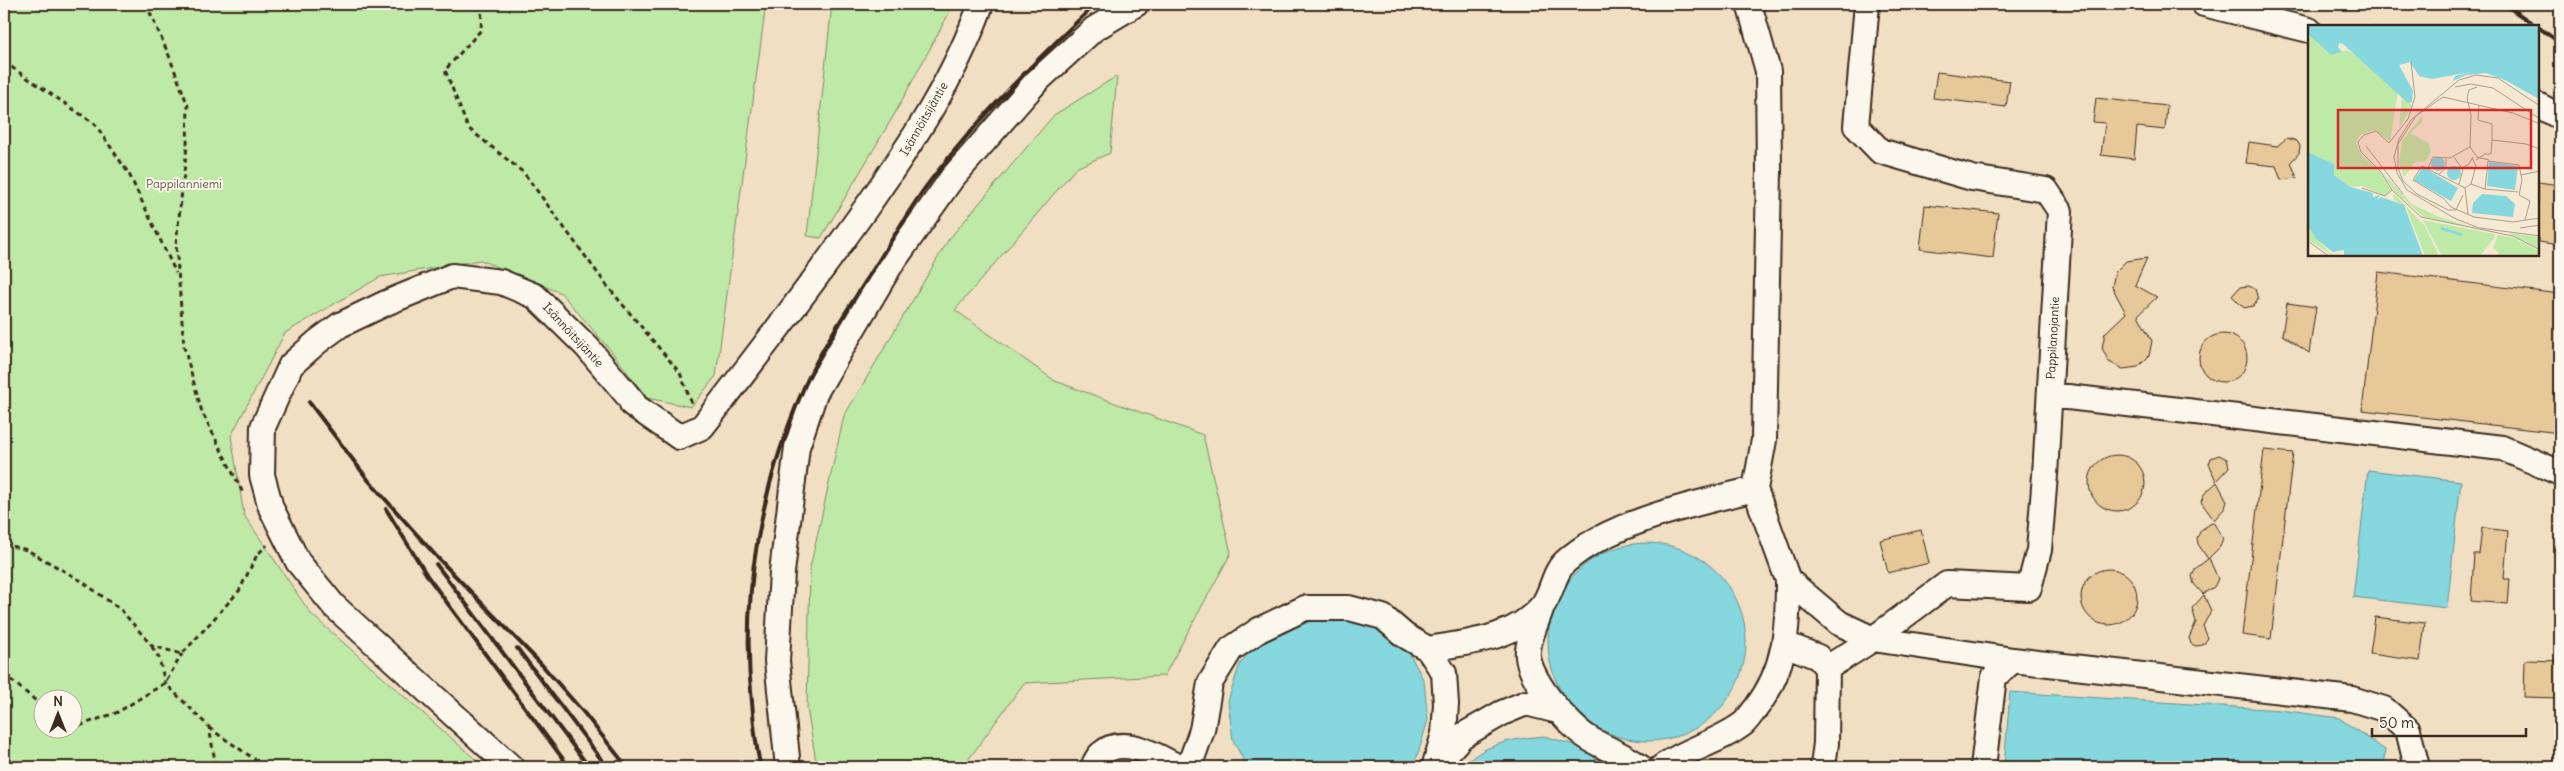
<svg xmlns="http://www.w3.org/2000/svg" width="2564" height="771" font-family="Delius,sans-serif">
  <rect width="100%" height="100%" fill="#f5e9d3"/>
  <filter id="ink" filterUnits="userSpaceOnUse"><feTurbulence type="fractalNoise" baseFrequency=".02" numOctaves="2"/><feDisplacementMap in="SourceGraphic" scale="10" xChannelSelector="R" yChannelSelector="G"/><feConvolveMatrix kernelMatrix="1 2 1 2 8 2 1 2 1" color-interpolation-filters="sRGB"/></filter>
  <g filter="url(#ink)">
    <!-- built -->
    <path fill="#f0dfc2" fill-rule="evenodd" d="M766,4H2560V767H484L311,614L244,515L231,436L285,333L380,277L480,260L561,293L612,352L647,398L716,376ZM2309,26H2538V255H2309Z"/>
    <!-- green -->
    <path fill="#bfe9a6" stroke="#7d8a62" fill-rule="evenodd" d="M4,4H766L716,376L691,407L647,398L612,352L561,293L480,260L380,277L285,333L231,436L244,515L311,614L484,767H4ZM42,698H72V728H42Z
      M832,4H954L894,115L821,238L807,236Z
      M1117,76L1110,153L1076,168L955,310L1055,381L1203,435L1231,553L1164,676L1024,683L963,767H817L807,708L810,568L844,416L949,239L1054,115Z"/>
    <!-- water -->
    <path fill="#86d7de" stroke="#689291" d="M2368,470L2461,481L2447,608L2353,597Z
      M1548 642a99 99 0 1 1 198 0a99 99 0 1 1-198 0Z
      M1299,615L1375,622L1406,647L1424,681L1428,720L1417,757L1409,767H1247L1233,740L1228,701L1240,664L1264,634Z
      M2010,692L2281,710L2339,718L2385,750L2383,767H2004Z
      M1544,736L1581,747L1606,767H1463C1483,743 1514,739 1544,736Z
      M1133,761L1144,767H1106Z"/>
    <!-- building -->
    <path fill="#e6c899" stroke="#3b2a1e" d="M1937,72L2010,81L2006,107L1933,98Z
      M2096,98L2167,106L2165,130L2137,127L2134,159L2101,155L2105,123L2093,122Z
      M2287,138L2297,141L2300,146L2299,153L2291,162L2297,178L2281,180L2276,166L2246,163L2249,142L2277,146Z
      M2538,182L2560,185V245L2538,242Z
      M1925,205L1998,213L1993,258L1920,249Z
      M2147,258L2135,285L2157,297L2138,315L2152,341L2149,356L2138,367L2123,369L2109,362L2102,348L2105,333L2126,313L2112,287L2115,272L2126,261Z
      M2378,272L2560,294V433L2362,410Z
      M2249,286L2255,289L2258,299L2253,306L2244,308L2232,296L2240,287Z
      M2287,303L2316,307L2309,353L2282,335Z
      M2199 358a24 24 0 1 1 48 0a24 24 0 1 1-48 0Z
      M2264,450L2293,453L2271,639L2242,635Z
      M2219,455L2227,459L2229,467L2216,481L2209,464L2211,458Z
      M2089 483a28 28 0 1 1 56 0a28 28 0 1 1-56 0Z
      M2217,482L2227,501L2225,508L2214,520L2201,502L2204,494Z
      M2213,522L2223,538L2220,547L2209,558L2218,579L2214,587L2203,594L2194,584L2192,576L2196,568L2208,559L2198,544L2197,538L2201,530Z
      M2482,528L2508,531L2504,579H2510L2508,604L2471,601L2474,554H2479Z
      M1921,530L1929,563L1888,573L1880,540Z
      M2081 597a28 28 0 1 1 56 0a28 28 0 1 1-56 0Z
      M2204,595L2211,611L2203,626L2208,638L2203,645L2196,646L2191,644L2189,638L2196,622L2192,608Z
      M2375,617L2425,623L2420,661L2370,654Z
      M2525,660L2560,661V698L2524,697Z"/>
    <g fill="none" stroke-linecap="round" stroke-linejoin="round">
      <defs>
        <path id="minor" d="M2204,4L2309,30
          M2538,105L2560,117
          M2051,395L2502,448L2560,473
          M1755,489L1788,580L1839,623L1873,639L2013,660
          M1542,606C1538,620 1529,636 1528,650C1524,675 1569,727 1590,739C1606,749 1625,755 1640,767
          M1785,644L1818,657L1827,668L1826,743L1823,767
          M1428,649L1444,673L1446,704L1444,734L1436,761
          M1827,668L1873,639L1947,584L2029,588L2039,550L2045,475L2060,211L2046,190L1972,178L1880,151L1856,126L1867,4
          M511,767L334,606L298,562L271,508L262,475L263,427L291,365L317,342L340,325L386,303L452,276L501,282L535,296L587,347L633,402L632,404L679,437L702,427C758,355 813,283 866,208C911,144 955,78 981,4
          M788,767L777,661L782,572L797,447L815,393L890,266L952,178L1036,82L1094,29L1136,4
          M1093,767C1095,763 1097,757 1101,754C1123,734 1157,756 1178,767
          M1189,767L1202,730L1210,683L1231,649L1259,630L1305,608H1349L1383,617L1404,635L1428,649C1469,642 1513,640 1542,606C1552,594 1553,573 1565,562C1608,522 1698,503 1755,489L1764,440L1769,171L1768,71L1749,4
          M1434,767L1462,736L1502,713L1526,703L1558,711
          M1662,767C1687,749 1720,742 1744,723C1748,719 1752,713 1756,708C1786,669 1788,628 1788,580
          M1983,767L1994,677L2013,660L2352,699L2384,709L2408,730L2417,767"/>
      </defs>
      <!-- minor casing -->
      <use href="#minor" stroke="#3b2a1e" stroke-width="28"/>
      <!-- path -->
      <path stroke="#3b2a1e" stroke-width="3" stroke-dasharray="5 4" stroke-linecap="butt" d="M146,4L168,53L188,106L187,146L176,244L184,347L202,412L243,493
        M482,4L481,30L445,70L468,128L524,173L608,287L680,373L692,404
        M4,62L95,124L129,174L176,273
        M4,544L27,550L80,580L121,610L152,646L182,654L239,591L257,555L267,545
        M152,647L159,658L165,683L209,727L216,767
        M4,674L42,706
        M72,724L76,727L118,712L165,683L182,654
        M209,728L266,767"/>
      <!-- minor -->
      <use href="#minor" stroke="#fbf7ec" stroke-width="24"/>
      <!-- rail -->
      <path stroke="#3b2a1e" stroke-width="4" d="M2504,4L2536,26
        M2538,27L2560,43
        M309,402L369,481L437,557L542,665L584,713L627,767
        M386,509L428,577L569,767
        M436,564L589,767
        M517,648L607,767
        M761,767C755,746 754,724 752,702C740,595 761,484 805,385C823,345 850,306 874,268C893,239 910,207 931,180C980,116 1037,59 1096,4"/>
    </g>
  </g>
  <g text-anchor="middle" stroke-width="4" stroke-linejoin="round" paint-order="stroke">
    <!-- street labels -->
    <g font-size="12" fill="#3b2a1e" stroke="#fbf7ec">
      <text transform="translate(924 119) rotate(-60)" y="4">Isännöitsijäntie</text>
      <text transform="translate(573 335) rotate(47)" y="4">Isännöitsijäntie</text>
      <text transform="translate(2053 338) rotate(-87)" y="4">Pappilanojantie</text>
    </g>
    <!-- park labels -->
    <g font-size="12" fill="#5c5a40" stroke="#fbf7ec">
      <text x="184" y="188">Pappilanniemi</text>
    </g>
  </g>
  <!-- overview -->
  <g transform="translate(2308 25)">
    <rect width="231" height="231" fill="#f5e9d3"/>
    <path d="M0,9L23,30L39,25L51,32L90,66L82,116L66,105L52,110L48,118L54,131L72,147L83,165L77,171L54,161L42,162L26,150V139L0,127ZM95,71L104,81L91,103L94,72ZM114,91V97L102,108L121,118L123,127L118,136L107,137L96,152L91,138L94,116ZM74,147L104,179L129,191L163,202L116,192L87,167ZM85,168L117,201L131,231H117L98,182L86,175ZM115,195L186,209L187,212L172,231H134ZM0,201L8,214L25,231L1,215ZM201,208L231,212V224L202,209ZM190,210L206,213L231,226V231H188L191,228L185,223Z" fill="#bfe9a6"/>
    <path d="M0,0H231V74L197,55L178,48L158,50L145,56L147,51L162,47L124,54L111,51L102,37L91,40L105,66L104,77L100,78L35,19L31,18L30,22L34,27L23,30L0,9ZM0,127L26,139V150L42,162L65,168V172L72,170L69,175L73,172L96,180L115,231H36V225L25,227L8,214L0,201ZM123 139a7 7 0 1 1 14 0a7 7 0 1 1-14 0ZM181,137L210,141L207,165L179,161ZM139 148a7 7 0 1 1 14 0a7 7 0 1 1-14 0ZM115,142L150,163L143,176L106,155ZM174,169L198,171L207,179L205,192L164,188L165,178Z" fill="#86d7de"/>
    <path fill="none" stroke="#86d7de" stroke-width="2.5" d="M64,0H232M133,203L154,210"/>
    <path fill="none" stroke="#ab9d8b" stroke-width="1" d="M103,37L107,72L100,94L81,118L68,106L56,110L50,117L53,127L73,147L84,165L113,192L205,211L232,225M147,62L163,59L185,63L232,94M232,81L190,53L168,50L151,55L103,95L91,114L86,132L89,148L99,165L146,193L171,203L232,211M184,115L218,119L232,124M58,121L95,169M162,122L169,132L181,135M146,132L155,145L151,159M168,135L177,129H183L184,115V99L170,95L171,80M120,143L125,132L142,133L162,122L163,90L159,73L161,65L169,62M154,143L161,139L165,132M130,150L138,143V134M213,150L232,146M163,159L168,141L164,133M54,163L77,171L84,165M157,163L160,189M177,164L163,159L157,163L114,141L105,155L135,173L143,182L166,192L205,197L232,193M210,167L177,164L180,136L211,140L214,155L211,170L222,176L217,195M155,170L148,185H140L109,169L95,156L90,143V119L108,91L135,72L205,88L232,99M212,203L232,200M0,216L22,232"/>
    <path fill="#d62828" fill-opacity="0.15" stroke="#d62828" stroke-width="2.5" d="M30,85H223V143H30Z"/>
    <rect width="231" height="231" fill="none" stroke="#3b2a1e" stroke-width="2.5"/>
  </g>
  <!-- margin -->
  <rect width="2564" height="771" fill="none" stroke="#fbf7ec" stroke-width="20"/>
  <rect x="10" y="10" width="2544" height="751" fill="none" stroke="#3b2a1e" stroke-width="2" filter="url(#ink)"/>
  <!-- north arrow -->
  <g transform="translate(58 714)"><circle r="24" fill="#fbf7ec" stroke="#aea59a"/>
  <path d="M0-4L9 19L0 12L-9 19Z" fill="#3b2a1e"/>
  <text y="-8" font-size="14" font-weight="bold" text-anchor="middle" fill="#3b2a1e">N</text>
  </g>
  <!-- scale -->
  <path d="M2372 728v8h154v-8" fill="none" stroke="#3b2a1e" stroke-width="2.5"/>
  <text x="2379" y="728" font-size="15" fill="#3b2a1e" stroke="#fbf7ec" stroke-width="4" paint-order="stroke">50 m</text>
</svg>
